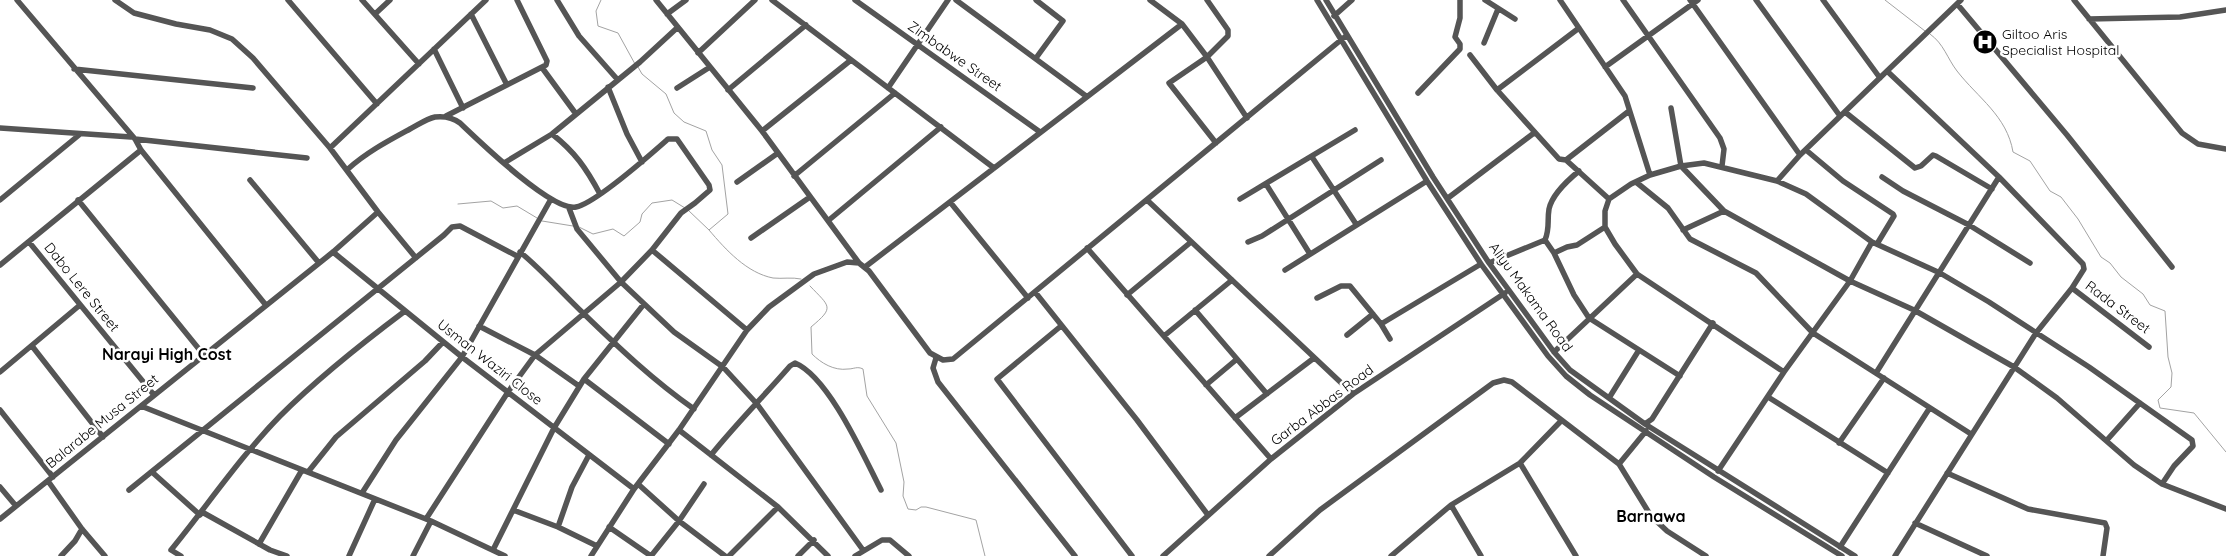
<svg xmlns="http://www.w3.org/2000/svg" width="2226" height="556" font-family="Quicksand,sans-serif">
  <rect width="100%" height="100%" fill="#fff"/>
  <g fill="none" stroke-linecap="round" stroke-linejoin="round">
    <!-- stream -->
    <path stroke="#a3a3a3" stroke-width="1" d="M601,0L596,11L598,26L618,33L635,64
      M1885,0L1925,31
      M1930,34C1944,44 1947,58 1957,71C1978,98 2007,116 2013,152L2030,161L2050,191L2061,197L2078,219L2101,257L2110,263L2121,277L2143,294L2150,305L2165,311L2168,357L2172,373L2171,387L2158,400L2160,408L2194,413L2226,452
      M638,67L642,74L666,94L674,113L684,122L706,131L712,150L722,165L728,214L709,230C726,250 747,273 773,278C782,279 792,277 801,279
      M458,204L491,201L503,208L517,206L537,218
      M688,210L709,230
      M542,221L573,226
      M579,227L593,234L613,229L624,236L640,222L642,214L652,203L672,200L685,208
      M810,286C830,307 835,307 811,327L812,354C821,363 834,371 848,369C854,369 857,366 863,369L867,396L896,443L904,482L903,496L908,509L916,510L921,507H926L976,520L985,556"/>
    <!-- minor -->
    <path stroke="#555" stroke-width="5.5" d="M17,0L135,139L141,150L265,304
      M115,0L134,13L176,24L210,30L232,39L253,58L330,148L378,212L416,258
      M288,0L377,104
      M362,0L419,64
      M557,0L579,36L617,79
      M656,0L762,131L859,263L869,271L930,353L943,360L953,359L1347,35
      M772,0L994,168
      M855,0L1040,132
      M956,0L1086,96
      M1150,0L1182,24L1207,57L1247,118
      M1207,0L1228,30V36L1207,57L1169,83L1216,143
      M1317,0L1427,181L1481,264L1548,356L1566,376L1590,395L1714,477L1842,556
      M1326,0L1433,177L1489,263L1554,352L1570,370L1645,424L1855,556
      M1485,0L1515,19
      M1560,0L1625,96L1650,175
      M1623,0L1720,138L1724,149L1722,166
      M1690,0L1800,155
      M1756,0L1840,116
      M1823,0L1880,78
      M2074,0L2182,133L2198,144L2226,149
      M1958,5L2067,135L2172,267
      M375,14L390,0
      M471,14L507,85
      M667,14L686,0
      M1334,16L1352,0
      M2089,19L2180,17L2226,10
      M1484,43L1498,9
      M434,49L463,108
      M698,53L755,0
      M1470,55L1497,90L1559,159L1566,160L1629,111
      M1036,58L1063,21L1036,0
      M1605,67L1698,0
      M74,69L253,88
      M543,69L576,114
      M608,87L627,134L642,162
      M677,88L710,67
      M888,88L948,0
      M728,90L806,25
      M1497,90L1579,28
      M1418,93L1460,49V44L1455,37L1460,18V0
      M1671,108L1681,166L1724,211L1850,281L1914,310L2014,367L2057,398L2134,465L2162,484L2226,509
      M1845,112L1915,168L1921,166L1933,155L1936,156L1992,189
      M446,116L546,65L547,61L517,0
      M0,128L131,137
      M762,131L851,60
      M552,134C575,152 586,168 600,194
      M135,139L307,158
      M330,148L486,0
      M1806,150L1843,181L1893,214L1894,216L1877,244
      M1312,157L1356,224
      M1566,160L1609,199
      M504,163L552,134L640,62L678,27
      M348,169C367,152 388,141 410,129C418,125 426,119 435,117C444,116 452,117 460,123C479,141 552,212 576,207C596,203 651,154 668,139H677L709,185L710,190L695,203L681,213L652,250L621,282L535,355L508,392L426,519
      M794,176L895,93
      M1882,177L1903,191L1969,225L2030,263
      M250,180L319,263
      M1777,181L1800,155L1887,71
      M737,182L778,153
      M1636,182L1668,208L1690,239L1756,273L1813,333L1971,434
      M1266,184L1310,254
      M1448,198L1534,133
      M1240,199L1355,130
      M0,200L79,135
      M78,200L203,354
      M1147,200L1353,394
      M950,202L1028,298
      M569,208L577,229L621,282L674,332L723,367L757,404L863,550
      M829,220L941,127
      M1683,230L1724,211
      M751,238L810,197
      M1545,240L1554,253L1574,295L1589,318L1680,376
      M1545,240C1550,228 1547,221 1549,209C1552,195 1568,180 1579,171
      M29,242L154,395
      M1248,242L1262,236L1381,160
      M1087,248L1271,459
      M652,250L747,330
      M333,252L462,357L634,489
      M520,252C543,271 562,293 583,313C618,347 654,381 694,409
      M1554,253L1567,247L1577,245L1605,227
      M1489,263L1545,240
      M0,265L141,150
      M865,267L1182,24
      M1285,270L1427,181
      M2072,288L2149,347
      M1035,292L1137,420L1208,515
      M1127,295L1191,242
      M1317,298L1341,286H1350L1381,324L1390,339
      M1195,310L1267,394
      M1381,324L1481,264
      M479,326L535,355L579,386
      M1061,326L997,379L1132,556
      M1347,335L1373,314
      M1164,336L1232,280
      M32,346L103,437
      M1554,352L1637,274
      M936,358L933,368L938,382L1075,556
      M0,372L80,305
      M1784,372L1637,274L1615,244L1605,227V211L1609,199L1631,184L1650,175L1681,166L1704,163L1777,181L1806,194L1872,242L1940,273L1989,302L2089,367L2192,440L2193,446L2174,466L2162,484
      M1876,373L1999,177
      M584,379L669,444
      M1206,385L1237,359
      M1768,397L1888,473
      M1609,398L1639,350
      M141,406L431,521L505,556
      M0,410L53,477
      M1235,418L1314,358
      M1645,424L1652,419L1713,323
      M679,430L778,507L828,556
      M2107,440L2140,403
      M1839,443L1884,378
      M711,455C736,424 764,396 790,366L795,363C829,377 864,457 881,490
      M1520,463L1576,556
      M1619,464L1646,431
      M1718,471L1784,372L1850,281L1872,242
      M152,472L200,515
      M308,472L336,437L425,361L443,342
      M1947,473L2028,509L2105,523L2107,528L2103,556
      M48,481L82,529L105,556
      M638,484L679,521L725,556
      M0,487L16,506
      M129,490L444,235L452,227L460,226L517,256
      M362,493L396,440L462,357L551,199
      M1451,505L1481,556
      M513,510L558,527L597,546
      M202,512L270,550L287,556
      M0,519L333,252L378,212
      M1915,523L1987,556
      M558,527L572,487L589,455
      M609,527L651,556
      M259,544L302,470
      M1840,547L1929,409
      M493,550L554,428L584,379L644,304
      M61,556L75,541L82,529
      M181,556L171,550C207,506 240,457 280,416C319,377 361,344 405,311
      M349,556L375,499
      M413,556L431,521
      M591,556L634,489L679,430L747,330L769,307L814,274L847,262L859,263
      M651,556L679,521L704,484
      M729,556L778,507
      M798,556L814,540
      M855,556L882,540H890L909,556
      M1163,556L1271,459L1353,394L1505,293
      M1269,556L1320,510L1493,383L1504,380L1512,382L1619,464L1651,516L1667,531L1706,556
      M1391,556L1451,505L1520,463L1561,421
      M1895,556L2036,333L2072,288L2084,269L2083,264L1999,177L1887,71L1961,0"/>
  </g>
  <!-- icons -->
  <defs>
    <symbol id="hospital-disc" viewBox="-11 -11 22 22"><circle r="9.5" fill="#000" stroke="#fff"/><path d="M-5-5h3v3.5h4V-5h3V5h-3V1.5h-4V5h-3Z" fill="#fff"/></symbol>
  </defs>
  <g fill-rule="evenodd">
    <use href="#hospital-disc" x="1971" y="28" width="28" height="28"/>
  </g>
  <g text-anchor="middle" stroke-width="5" stroke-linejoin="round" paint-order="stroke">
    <!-- poi labels -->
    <g font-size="14" fill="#000" stroke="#fff" text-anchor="start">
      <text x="2002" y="39">Giltoo Aris<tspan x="2002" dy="16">Specialist Hospital</tspan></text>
    </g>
    <!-- street labels -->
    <g font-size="14" fill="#000" stroke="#fff">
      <text transform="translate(955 56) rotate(35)" y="5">Zimbabwe Street</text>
      <text transform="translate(82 287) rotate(51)" y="5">Dabo Lere Street</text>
      <text transform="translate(1531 297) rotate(54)" y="5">Aliyu Makama Road</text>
      <text transform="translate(2118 307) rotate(37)" y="5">Rada Street</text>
      <text transform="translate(490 362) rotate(38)" y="5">Usman Waziri Close</text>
      <text transform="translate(1322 405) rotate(-37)" y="5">Garba Abbas Road</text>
      <text transform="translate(102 421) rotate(-39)" y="5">Balarabe Musa Street</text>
    </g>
    <!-- quarter labels -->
    <g font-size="16" font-weight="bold" fill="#000" stroke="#fff">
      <text x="167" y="360">Narayi High Cost</text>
      <text x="1651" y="522">Barnawa</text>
    </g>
  </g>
</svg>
